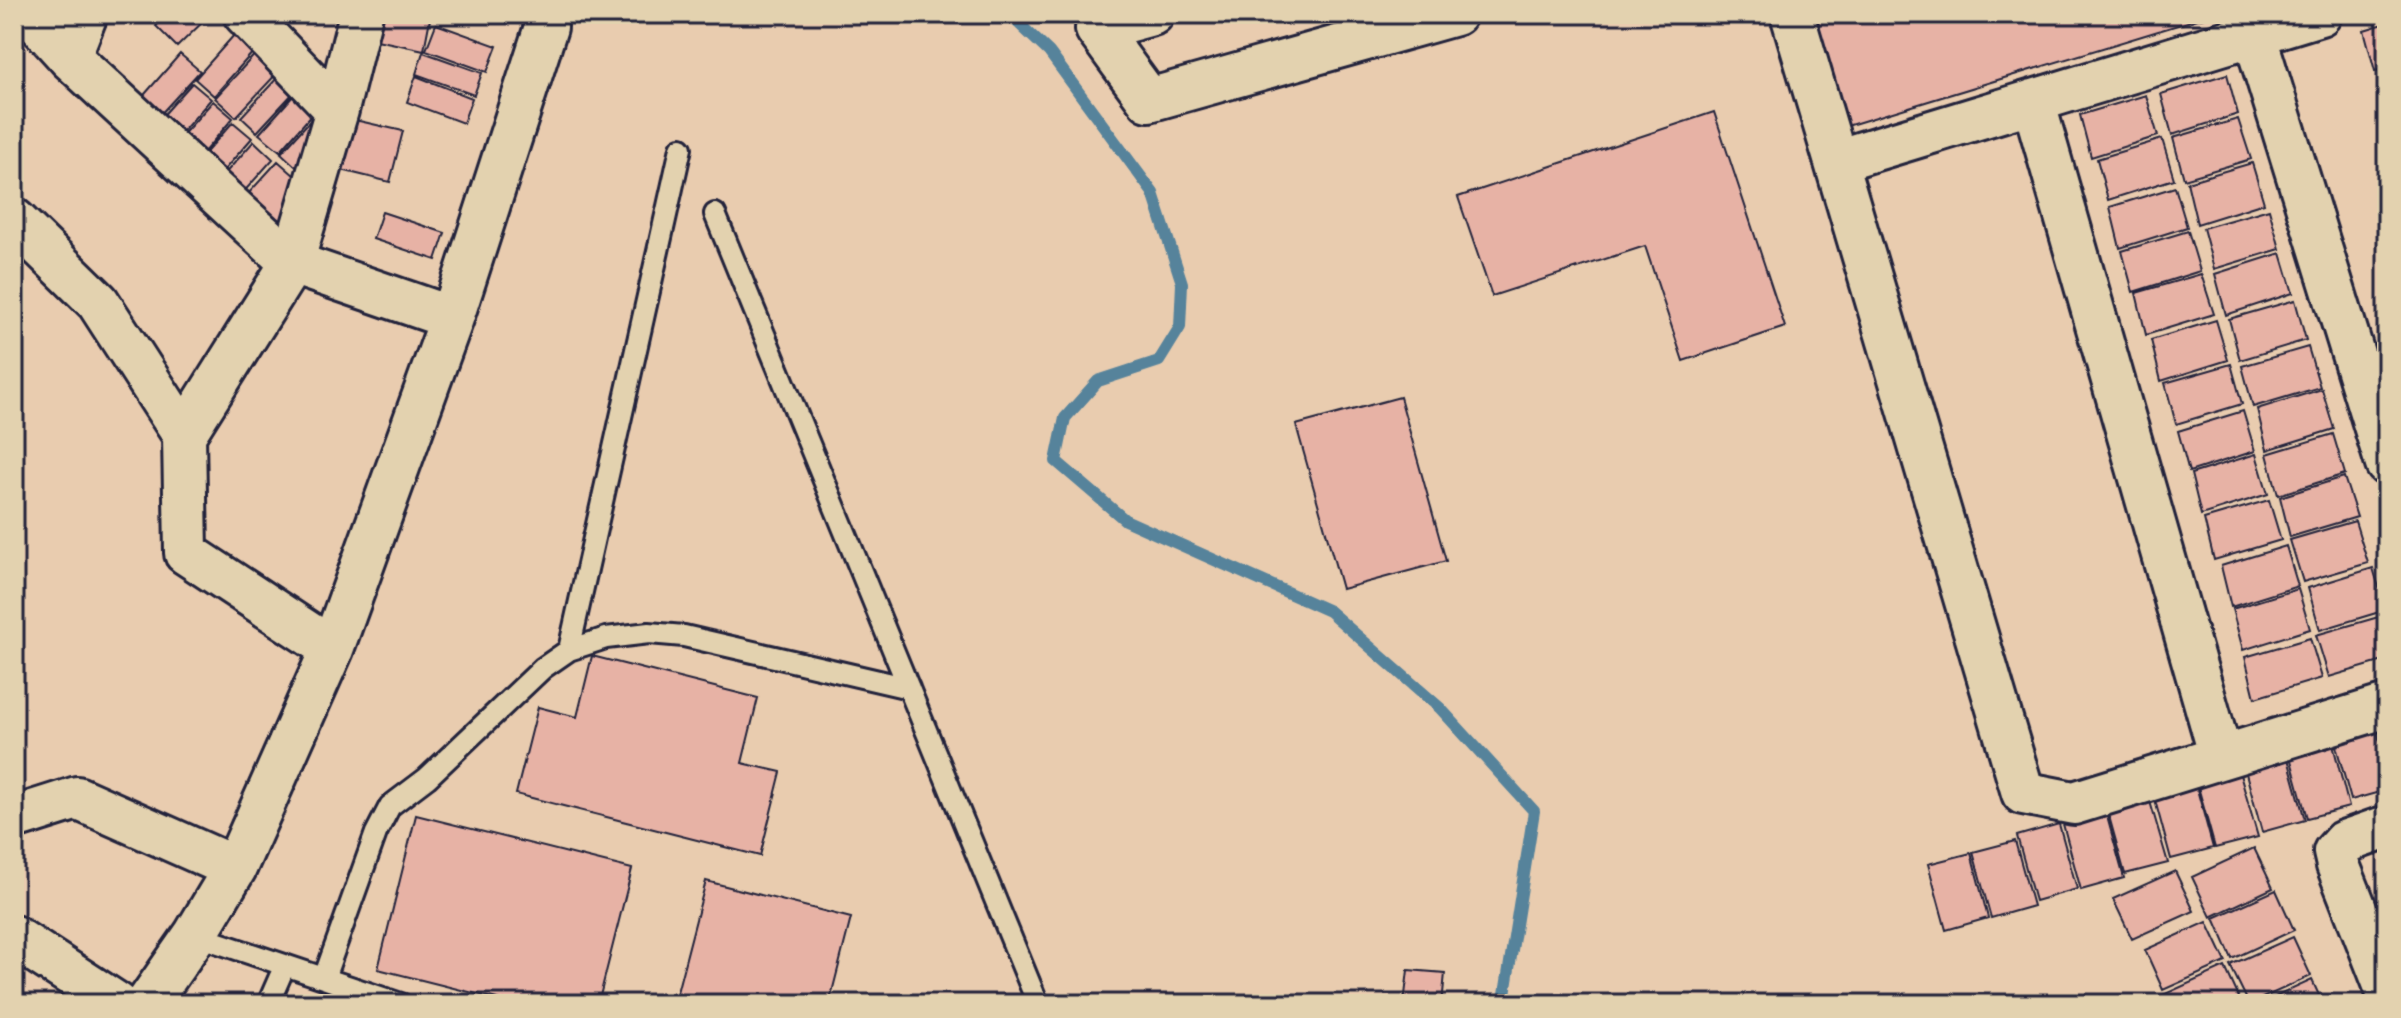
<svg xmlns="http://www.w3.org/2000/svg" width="2401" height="1018" font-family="'Balsamiq Sans',sans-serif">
  <rect width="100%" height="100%" fill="#e9ccaf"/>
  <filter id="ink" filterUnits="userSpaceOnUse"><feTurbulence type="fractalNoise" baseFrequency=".0125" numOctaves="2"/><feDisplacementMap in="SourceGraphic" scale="16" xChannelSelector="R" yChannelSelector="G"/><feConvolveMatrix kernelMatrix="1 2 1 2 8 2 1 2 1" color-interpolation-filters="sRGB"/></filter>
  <g filter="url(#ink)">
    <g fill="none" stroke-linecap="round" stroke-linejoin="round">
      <!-- stream -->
      <path stroke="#57839b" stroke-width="12" d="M1009,14L1049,52L1153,193L1182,283L1180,327L1159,361L1098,381L1065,418L1056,461L1125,520L1329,611L1440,708L1534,811L1505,994L1516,1004"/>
    </g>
    <!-- building -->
    <path fill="#e7b2a5" stroke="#22223b" stroke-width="2" d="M168,14H211L177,47L156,26Z
      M372,14H405L430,19L424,50L367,38Z
      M1801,14H2214L1837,129Z
      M2387,23V68L2375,71L2364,30Z
      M436,24L497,46L487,72L426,50Z
      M235,34L254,51L214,96L195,79Z
      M259,50L280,70L236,117L215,98Z
      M423,52L482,73L474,95L416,74Z
      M180,54L200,71L157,118L138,102Z
      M2227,74L2238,114L2172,135L2161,94Z
      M279,76L295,91L257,132L241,117Z
      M416,76L472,98L463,123L407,102Z
      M2387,76V106L2380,78Z
      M192,83L211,99L170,146L151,129Z
      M294,95L314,112L280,151L259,134Z
      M2146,95L2158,136L2091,157L2080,115Z
      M213,101L233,118L192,166L171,148Z
      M1714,112L1785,327L1683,361L1645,246L1492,296L1458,197Z
      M315,115L308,178L281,153Z
      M346,118L403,131L390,182L333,168Z
      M2238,119L2251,159L2184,179L2173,138Z
      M233,122L252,138L212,184L193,167Z
      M2162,139L2174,179L2108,200L2097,159Z
      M254,141L273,159L233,204L214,186Z
      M278,161L312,191L285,251L237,206Z
      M2252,163L2264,203L2197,224L2187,182Z
      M2175,187L2187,227L2120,248L2110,207Z
      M2269,209L2280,249L2214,269L2203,228Z
      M382,212L445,233L436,260L373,239Z
      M2188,231L2200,271L2133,292L2122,251Z
      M2281,253L2293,293L2226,315L2215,274Z
      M2201,274L2214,314L2146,335L2136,293Z
      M2295,300L2306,340L2240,360L2229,319Z
      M2216,320L2228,360L2161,381L2151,340Z
      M2308,347L2320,387L2253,407L2242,366Z
      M2231,364L2242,404L2176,424L2165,383Z
      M2322,389L2334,429L2267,450L2257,409Z
      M1400,397L1446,561L1342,589L1296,425Z
      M2243,411L2255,451L2189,472L2178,431Z
      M2333,434L2345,474L2278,495L2267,454Z
      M2256,454L2268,494L2201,515L2191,474Z
      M2344,477L2357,517L2290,537L2280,497Z
      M2269,500L2281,540L2214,560L2204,519Z
      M2355,521L2368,563L2303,582L2290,540Z
      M2286,546L2298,586L2231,607L2221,566Z
      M2373,568L2386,610L2320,630L2308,588Z
      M2298,589L2310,629L2243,650L2232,609Z
      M2382,616L2387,633V660L2329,677L2316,635Z
      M2310,638L2322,678L2255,698L2245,657Z
      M592,656L758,698L742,763L781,772L760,856L516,794L538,707L577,717Z
      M2387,722V753L2379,724Z
      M2375,724L2387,767V790L2351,800L2333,735Z
      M2332,741L2349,807L2307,818L2289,753Z
      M2287,755L2305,820L2262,832L2244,766Z
      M2239,771L2258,837L2215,848L2197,783Z
      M2195,782L2213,848L2171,859L2153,793Z
      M2149,798L2168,863L2125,874L2107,809Z
      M2106,813L2124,878L2081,890L2063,824Z
      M416,815L632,869L598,1004H517L378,969Z
      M2059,824L2077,889L2035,901L2017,836Z
      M2015,841L2033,906L1991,918L1973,852Z
      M2254,848L2273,888L2211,917L2192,877Z
      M1971,853L1988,918L1946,930L1928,864Z
      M2175,871L2194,911L2132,939L2113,899Z
      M706,881L851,918L829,1004H674Z
      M2276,890L2294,930L2232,959L2214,918Z
      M2207,922L2226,962L2163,990L2145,950Z
      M2293,937L2311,976L2249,1004L2230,965Z
      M2225,967L2242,1004H2167L2163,995Z
      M1408,970L1445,973L1442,1004H1404Z
      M2312,980L2323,1004H2260Z"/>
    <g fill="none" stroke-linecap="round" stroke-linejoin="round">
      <defs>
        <path id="lane" d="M715,214L1038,1004
          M569,650L681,148
          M195,935L401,1004
          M324,978L376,833L390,806L427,778L543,668L569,650L606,638L649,633L684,636L909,688
          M268,1004L285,965"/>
        <path id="street" d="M30,14L69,57L292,263L452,318
          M245,14L337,110
          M1152,14L1097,29L1149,100L1455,14
          M1792,14L2023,793L2074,803L2387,706
          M2254,34L2387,464
          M69,57L86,14
          M2033,101L2221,757
          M1836,161L2320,14
          M14,220L98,302L184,435L186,553L332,649
          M184,435L292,263L337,110L361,14
          M14,818L77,798L235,868
          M2387,830L2381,829L2344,842L2335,852L2338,865L2387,990
          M14,937L117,1004
          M147,1004L195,935L235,868L332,649L452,318L546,27"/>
      </defs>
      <!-- lane casing -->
      <use href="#lane" stroke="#22223b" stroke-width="26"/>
      <!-- street casing -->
      <use href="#street" stroke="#22223b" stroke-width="48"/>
      <!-- lane -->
      <use href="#lane" stroke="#e3d2af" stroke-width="20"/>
      <!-- street -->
      <use href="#street" stroke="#e3d2af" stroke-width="42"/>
    </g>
  </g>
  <!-- margin -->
  <rect width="2401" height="1018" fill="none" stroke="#e3d2af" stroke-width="48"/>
  <rect x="24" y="24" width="2353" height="970" fill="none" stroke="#22223b" stroke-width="3" filter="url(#ink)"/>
</svg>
